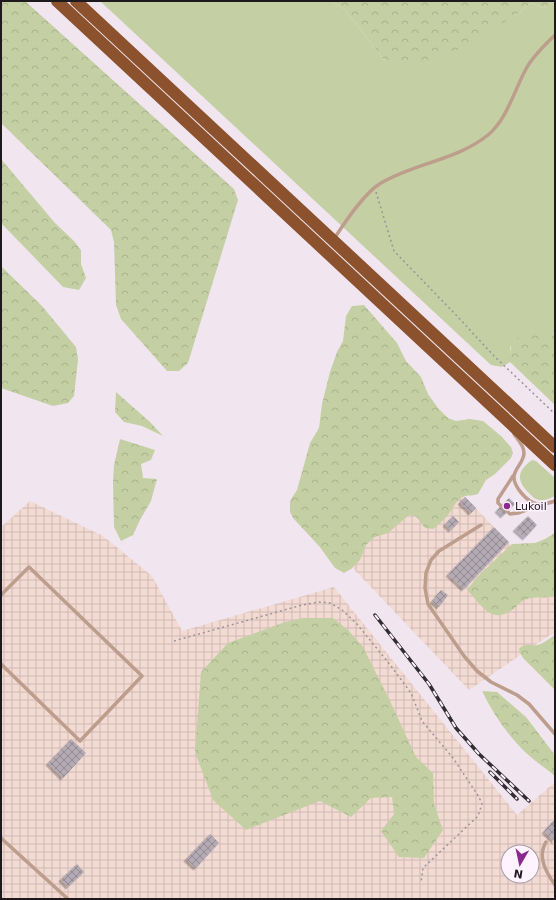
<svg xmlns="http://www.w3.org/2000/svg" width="556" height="900" font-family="'DejaVu Sans',sans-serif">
  <defs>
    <pattern id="industrial-grid" width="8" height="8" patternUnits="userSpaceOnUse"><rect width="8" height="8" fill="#f3dad2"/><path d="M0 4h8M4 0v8" fill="none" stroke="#d0bab4"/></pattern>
    <pattern id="forest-crowns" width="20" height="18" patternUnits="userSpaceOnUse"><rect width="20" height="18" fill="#c4d0a3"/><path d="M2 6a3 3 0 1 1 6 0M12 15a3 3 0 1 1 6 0" fill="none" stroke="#a8b28c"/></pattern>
    <pattern id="building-cross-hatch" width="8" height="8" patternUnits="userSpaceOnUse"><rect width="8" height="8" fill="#b4aab4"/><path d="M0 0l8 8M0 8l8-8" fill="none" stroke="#928a92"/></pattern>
    <filter id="shadow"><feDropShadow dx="-2.5" dy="2.5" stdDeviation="0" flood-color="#0004"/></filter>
  </defs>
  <rect width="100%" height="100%" fill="#f1e6f0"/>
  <!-- industrial -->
  <path fill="url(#industrial-grid)" fill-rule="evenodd" d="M446,477L555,591V634L550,635L469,690L346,561Z
    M30,501L103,536L152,576L182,631L334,587L517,815L555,782V895L551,899H1V527ZM508,852H532V876H508Z"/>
  <!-- grass -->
  <path fill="#c4d0a3" d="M100,1H331L345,10L385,61L515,16L531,3L544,8L555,1V334L554,333L510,347V362L502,367L491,365Z
    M532,460L536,461L555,478V496C550,498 545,501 540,500C535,500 532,496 529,493C516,480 517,471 532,460Z"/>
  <!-- forest -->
  <path fill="url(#forest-crowns)" d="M1,1H25L234,189L238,200L188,363L179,371H167L121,319L116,305L114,242L111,230L1,123Z
    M331,1H555L544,8L531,3L515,16L449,55L415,63L385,61L345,10Z
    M1,159L55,223L74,241L81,250V264L86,278L79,290L63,287L1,223Z
    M1,266L42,306L76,347L78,360L74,396L68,403L53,406L1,388Z
    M364,305L397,343L406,361L421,377L428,394L438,408L448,418L456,421L470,419L483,421L501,436L511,447L513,453L511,458L495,474L486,480L478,494C473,496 469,495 465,496C456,499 453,509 448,515C444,520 439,524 433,529L425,528L416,516L409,515L388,533L375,537L366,545L360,560L351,569L344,573L335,568L319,546L293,518L290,512V501L297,490L310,443L319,428L322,404L330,372L337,352L343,341L346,316L352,306Z
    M534,331H545L555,334V405L510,362C510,339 513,339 534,331Z
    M116,392L150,422L163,436L142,426L124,422L115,412Z
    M120,439L155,450L151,460L141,464L143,478L157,479L151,501L140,520L133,535L121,541L114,527L113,482L114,465Z
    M555,533V596C545,599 534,596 527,599C520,601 518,606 512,610C491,625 481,604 467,590L478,576L512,544L535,543L545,539Z
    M303,618H333L348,630L363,647L390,701L416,757L433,773L434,804L443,830L424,858L399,857L381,831L394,814L392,797L371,798L351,817L320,801L246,830L213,800L195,752L201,672L228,643L285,622Z
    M555,635V690L523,658L520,653L519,649C525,642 530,646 538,645C544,643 550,638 555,635Z
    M482,691L497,692L526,717L555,755V776C544,767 533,760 523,750C506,733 492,712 482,691Z"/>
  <!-- building -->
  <path fill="url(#building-cross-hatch)" filter="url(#shadow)" d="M465,497L476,508L471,513L460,502Z
    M509,498L515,504L503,516L497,510Z
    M453,516L459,522L451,530L445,524Z
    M528,516L537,525L525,538L515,529Z
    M494,527L509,542L464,589L448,574Z
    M441,590L448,595L439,607L432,601Z
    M71,739L86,753L63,778L48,763Z
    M555,819V842L544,831Z
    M210,834L219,843L196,868L186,859Z
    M77,864L84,872L68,887L61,879Z"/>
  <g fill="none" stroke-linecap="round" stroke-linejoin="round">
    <!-- path -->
    <path stroke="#9b939a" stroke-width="1.5" stroke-dasharray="2 3" stroke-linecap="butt" d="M376,192L394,251L457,316L494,356L555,414
      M174,641L302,605L319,602L330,603L342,610L357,624L391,666L411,693L422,721L453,758L479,797L482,804L478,816L423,868L421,883"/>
    <!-- service -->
    <path stroke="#bd9e8d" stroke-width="3.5" d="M334,239C345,222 364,193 381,183C415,163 457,160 488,135C507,119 514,91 526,69C533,56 544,46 555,35
      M514,434C518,440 524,445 524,453C524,462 515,468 514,476C513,486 527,502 537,504C543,505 549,503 555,501
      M513,476L498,499V503L510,514L518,513L540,505
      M481,525L439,551L431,560L426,573L425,588L428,604L464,656L477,671L491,682L517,695L529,704L555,734
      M1,595L29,567L142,676L80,741L1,664
      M1,838L68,899
      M546,842C537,857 546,872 555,885"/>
    <!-- trunk -->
    <path stroke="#8c522e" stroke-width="12" d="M57,1L555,465
      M76,1L555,447"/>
    <defs>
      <path id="rail" d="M375,615L429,684L456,728L479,754L529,801
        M490,772L517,799"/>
    </defs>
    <!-- rail casing -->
    <use href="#rail" stroke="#322e32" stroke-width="3.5"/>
    <!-- rail -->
    <use href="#rail" stroke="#fef3fe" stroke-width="2" stroke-dasharray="6" stroke-linecap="butt"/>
  </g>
  <!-- markers -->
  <circle fill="#8a2890" stroke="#fef3fe" stroke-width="1.5" cx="507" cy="506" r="4"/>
  <g text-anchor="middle" stroke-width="3" stroke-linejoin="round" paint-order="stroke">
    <!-- poi labels -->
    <g font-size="11" fill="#1d191d" stroke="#fef3fe" text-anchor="start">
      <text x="515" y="510">Lukoil</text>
    </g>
  </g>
  <!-- border -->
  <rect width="556" height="900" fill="none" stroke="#1d191d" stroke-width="4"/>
  <!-- north arrow -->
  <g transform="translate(520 864) rotate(189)"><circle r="19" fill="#fef3fe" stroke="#a49ca4"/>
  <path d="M0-3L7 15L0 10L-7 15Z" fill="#8a2890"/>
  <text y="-6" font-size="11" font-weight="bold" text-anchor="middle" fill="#1d191d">N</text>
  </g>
</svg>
